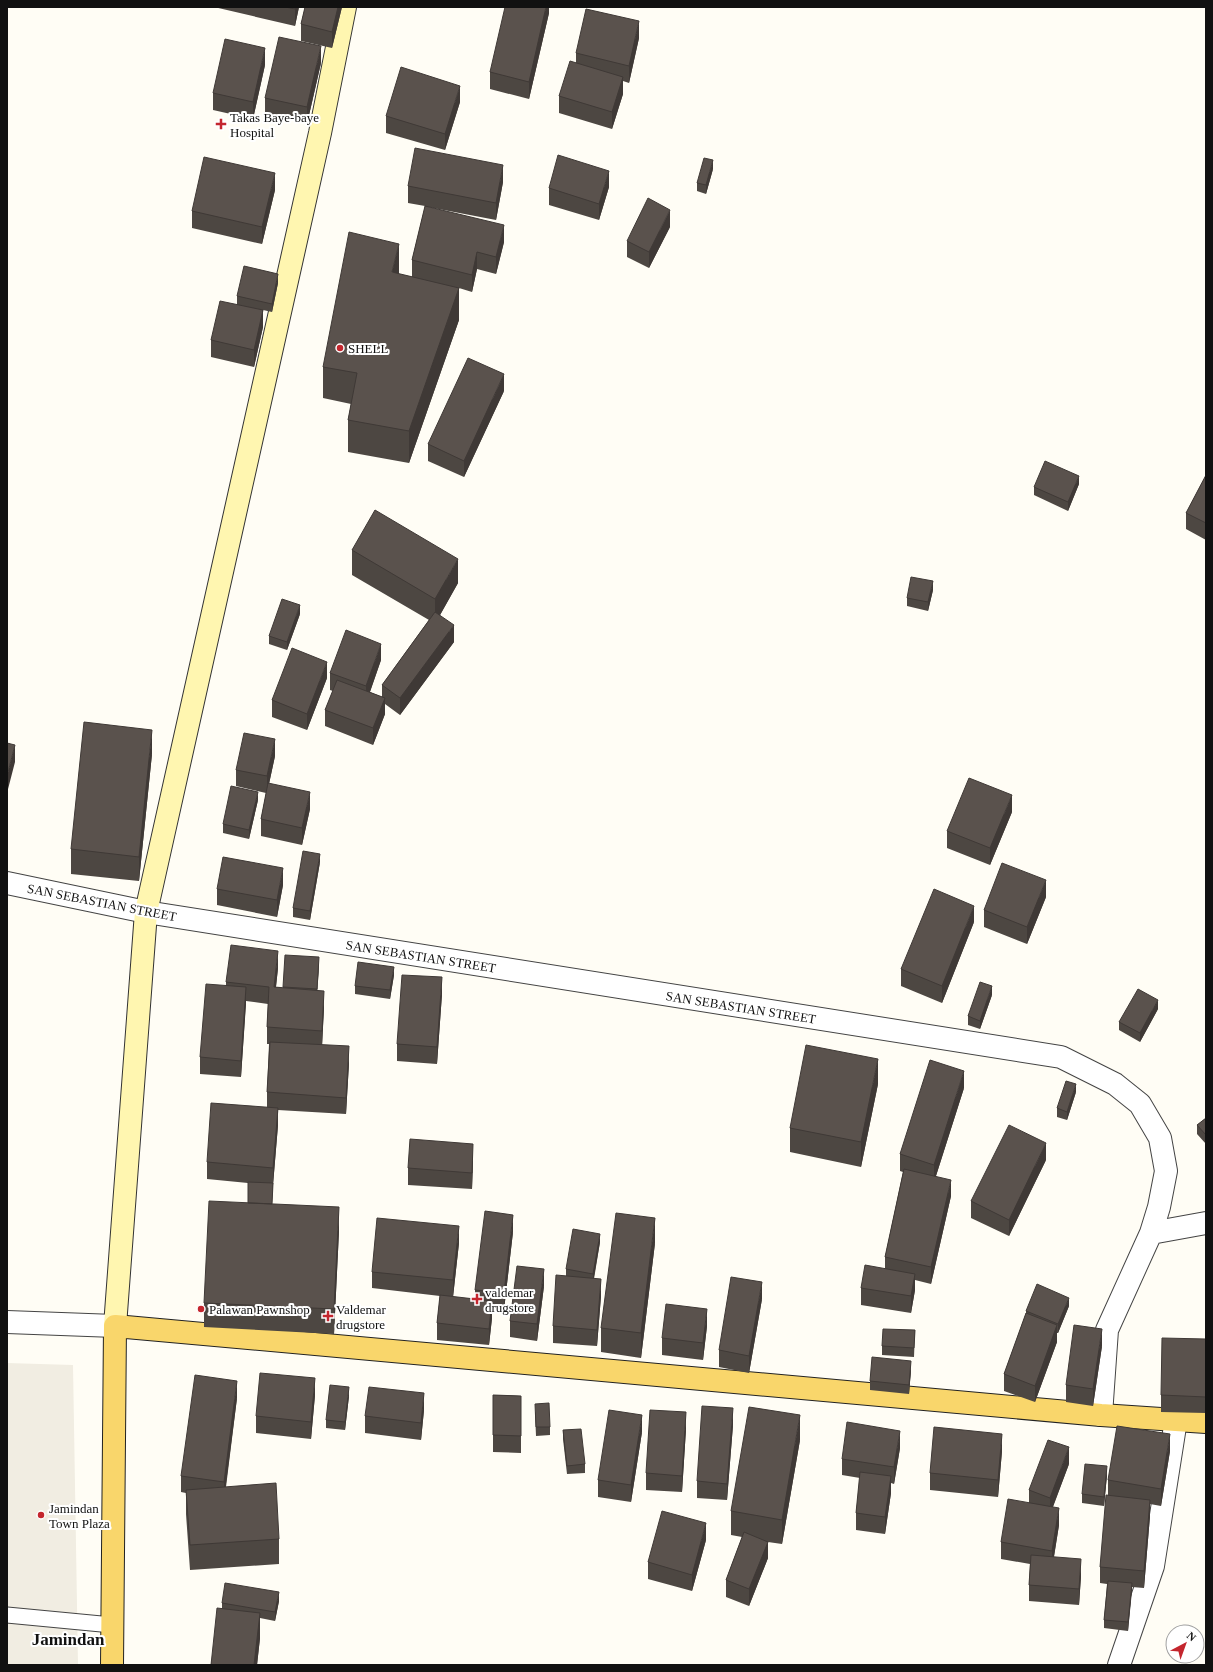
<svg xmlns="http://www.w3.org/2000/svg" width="1213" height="1672" font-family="'Times New Roman',serif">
  <rect width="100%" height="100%" fill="#fffdf5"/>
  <!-- plaza -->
  <path fill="#f1ede2" d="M7,1363L73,1365L78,1665H7Z"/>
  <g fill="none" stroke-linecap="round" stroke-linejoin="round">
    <defs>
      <path id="service" d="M7,1615L112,1625"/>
      <path id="minor" d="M7,883L146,912L1061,1057L1115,1084L1140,1104L1160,1138L1166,1171L1159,1207L1151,1233L1107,1330L1101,1415
        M1151,1233L1206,1223
        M7,1322L115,1326
        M1119,1665L1153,1566L1176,1420"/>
      <path id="secondary" d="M115,1326L146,912L320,133L345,7"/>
      <path id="primary" d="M112,1665L115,1326L1101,1415L1206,1422"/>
    </defs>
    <!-- service casing -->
    <use href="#service" stroke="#444" stroke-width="17"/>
    <!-- minor casing -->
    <use href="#minor" stroke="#444" stroke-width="24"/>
    <!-- secondary casing -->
    <use href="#secondary" stroke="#333" stroke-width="24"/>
    <!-- primary casing -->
    <use href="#primary" stroke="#222" stroke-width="24"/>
    <!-- service -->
    <use href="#service" stroke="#fff" stroke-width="15"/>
    <!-- minor -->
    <use href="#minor" stroke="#fff" stroke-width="22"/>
    <!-- secondary -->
    <use href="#secondary" stroke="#fff6b0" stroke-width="22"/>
    <!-- primary -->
    <use href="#primary" stroke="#f9d66b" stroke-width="22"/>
  </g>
  <!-- wall -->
  <path fill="#4d4742" d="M214,7H299L295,26Z
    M305,7H342L332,48L301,41V24Z
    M549,7V13L529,99L490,89V72Z
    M639,38L629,83L623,81V94L612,129L559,113V96L576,63V53Z
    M321,63L307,124L265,114V98Z
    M265,65L253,119L213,110V93Z
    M460,102L445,150L386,133V116Z
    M713,169L706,194L697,191V183Z
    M503,182L496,220L428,207L504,242L496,274L477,269L472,292L459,288V320L409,463L348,452V420L351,404L323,398V367L399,274L412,277V260L425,206L408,203V186Z
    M609,187L599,220L549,205V188Z
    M275,190L262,244L192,228V211Z
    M670,227L649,268L627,257V241Z
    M278,283L272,312L263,310V327L254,367L211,357V340L237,305V296Z
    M504,391L464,477L428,461V444Z
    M1206,475V540L1186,529V513Z
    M1079,484L1068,511L1034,495V487Z
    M352,550L458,583L440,615L454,642L400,715L385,704V714L373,745L325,726V710L333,691L330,690V673L381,660L370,692L382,697V685L429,620L352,575Z
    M933,590L928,611L907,606V598Z
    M300,614L287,650L269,644V636Z
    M327,678L307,730L272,717V700Z
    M152,754L139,881L71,874V849Z
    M275,756L269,784L310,809L302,845L261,836V819L266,793L236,786V770Z
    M258,800L249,839L223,833V824Z
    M1012,812L990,865L947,848V831Z
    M320,862L310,920L293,917V908Z
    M283,885L277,917L217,905V889Z
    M1046,897L1027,944L984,927V910Z
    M974,922L942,1003L901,986V969Z
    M319,965L317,990L324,1007L322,1045L349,1063L346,1114L278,1110V1125L273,1185L272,1204L339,1231L334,1334L204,1327V1303L248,1203V1183L207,1179V1162L267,1107V1092L269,1044H267V1027L268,1004L246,1001L241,1077L200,1074V1057L226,986V982L278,968L276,987L283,988V987Z
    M394,975L390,999L355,994V986Z
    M442,994L437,1064L397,1061V1044Z
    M992,995L980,1029L968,1025V1016Z
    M1158,1009L1140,1042L1119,1030V1022Z
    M878,1084L861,1167L790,1152V1128Z
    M964,1088L936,1176L951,1196L931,1284L915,1280V1290L911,1313L861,1305V1288L885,1269V1257L903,1172L900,1171V1154Z
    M1076,1092L1067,1120L1057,1117V1108Z
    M1206,1118V1144L1197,1134V1125Z
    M1046,1160L1009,1236L971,1218V1201Z
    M473,1161L472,1189L408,1185V1168Z
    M513,1232L504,1310L492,1308V1318L489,1345L437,1340V1323L440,1296L372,1288V1272L459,1243L453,1297L475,1299V1290Z
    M600,1242L594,1279L601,1296L597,1346L553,1343V1326L566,1276V1269Z
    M655,1243L641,1358L601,1352V1328Z
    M544,1286L537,1341L510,1337V1321Z
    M762,1299L749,1373L719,1367V1350Z
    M1069,1306L1058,1333H1057V1342L1035,1402L1004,1391V1374L1026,1313V1311Z
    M707,1326L703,1360L662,1355V1338Z
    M915,1330L914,1357L882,1355V1346Z
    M1206,1339V1413L1161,1412V1395Z
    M1102,1346L1093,1406L1066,1402V1385Z
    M911,1370L909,1394L870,1390V1381Z
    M315,1395L311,1439L256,1433V1416Z
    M493,1395L521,1396V1453L493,1452Z
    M349,1396L345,1430L326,1428V1420Z
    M237,1398L226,1487L279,1539V1564L190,1570L186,1514V1493L181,1492V1476Z
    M424,1410L421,1440L365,1433V1416Z
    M535,1412L550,1427V1435L536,1436Z
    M733,1425L727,1500L697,1498V1481Z
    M686,1429L682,1492L646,1490V1473Z
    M563,1430L585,1464V1473L567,1474L563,1439Z
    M642,1432L631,1502L598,1497V1480Z
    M800,1440L782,1544L768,1542V1558L749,1606L726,1597V1580L742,1537L731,1535V1511Z
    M900,1448L894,1484L891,1483V1493L885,1534L856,1530V1513L860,1478L842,1475V1459Z
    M1002,1451L998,1497L930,1490V1473Z
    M1170,1451L1161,1506L1150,1504V1516L1144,1588L1132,1587L1128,1631L1104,1628V1620L1107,1584L1100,1583V1567L1108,1496V1480Z
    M1069,1464L1053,1507L1059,1525L1054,1557L1081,1576L1079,1605L1029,1601V1585L1030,1564L1001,1559V1542L1029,1503V1490Z
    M1107,1475L1104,1506L1082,1503V1494Z
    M706,1540L692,1591L648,1579V1562Z
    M279,1601L275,1621L260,1618V1638L257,1665H211L222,1609V1603Z"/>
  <!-- shaded-wall -->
  <path fill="#3f3936" d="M295,7H299L295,26Z
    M338,7H342L332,48V32Z
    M546,7H549V13L529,99V82Z
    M639,21V38L629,83V66Z
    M321,46V63L307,124V107Z
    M265,48V65L253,119V102Z
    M623,77V94L612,129V112Z
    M460,86V102L445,150V134Z
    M713,160V169L706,194V185Z
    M503,165V182L496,220V203Z
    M609,171V187L599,220V204Z
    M275,173V190L262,244V227Z
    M670,210V227L649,268V252Z
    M504,225V242L496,274V257Z
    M399,244V275L392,272Z
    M477,252V269L472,292V275Z
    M278,274V283L272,312V304Z
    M459,288V320L409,463V431Z
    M263,310V327L254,367V350Z
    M504,374V391L464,477V461Z
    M1079,476V484L1068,511V502Z
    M458,559V583L435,624V599Z
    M933,581V590L928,611V602Z
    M300,605V614L287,650V642Z
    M454,625V642L400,715V698Z
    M381,644V660L366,703V686Z
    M327,662V678L307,730V714Z
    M385,698V714L373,745V728Z
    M152,730V754L139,881V857Z
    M275,739V756L267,793V776Z
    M15,745V762L7,793V776Z
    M258,792V800L249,839V830Z
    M310,792V809L302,845V828Z
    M1012,795V812L990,865V848Z
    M320,854V862L310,920V911Z
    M283,868V885L277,917V900Z
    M1046,880V897L1027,944V927Z
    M974,906V922L942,1003V986Z
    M278,951V968L274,1004V987Z
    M319,957V965L317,997V989Z
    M394,967V975L390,999V990Z
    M442,977V994L437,1064V1047Z
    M992,986V995L980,1029V1021Z
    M246,987V1004L241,1077V1061Z
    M324,991V1007L322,1048V1031Z
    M1158,1000V1009L1140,1042V1033Z
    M349,1046V1063L346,1114V1098Z
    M878,1059V1084L861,1167V1142Z
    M964,1071V1088L934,1182V1165Z
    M1076,1084V1092L1067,1120V1112Z
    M278,1108V1125L273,1185V1168Z
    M1046,1143V1160L1009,1236V1220Z
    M473,1144V1161L472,1189V1173Z
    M951,1180V1196L931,1284V1267Z
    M339,1207V1231L334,1334V1309Z
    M513,1215V1232L504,1310V1293Z
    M655,1218V1243L641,1358V1333Z
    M459,1226V1243L453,1297V1280Z
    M600,1234V1242L593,1282V1274Z
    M544,1269V1286L537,1341V1324Z
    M915,1274V1290L911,1313V1296Z
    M601,1279V1296L597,1346V1330Z
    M762,1282V1299L749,1373V1356Z
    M1069,1298V1306L1058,1333V1324Z
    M492,1301V1318L489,1345V1329Z
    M707,1309V1326L703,1360V1343Z
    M1057,1325V1342L1035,1402V1386Z
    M1102,1329V1346L1093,1406V1389Z
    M911,1361V1370L909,1394V1385Z
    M315,1378V1395L311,1439V1422Z
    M237,1381V1398L224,1499V1482Z
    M349,1387V1396L345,1430V1422Z
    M424,1393V1410L421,1440V1423Z
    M733,1408V1425L727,1500V1484Z
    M686,1412V1429L682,1492V1476Z
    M642,1415V1432L631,1502V1485Z
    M800,1415V1440L782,1544V1520Z
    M900,1431V1448L894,1484V1467Z
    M1002,1434V1451L998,1497V1480Z
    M1170,1434V1451L1161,1506V1489Z
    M1069,1447V1464L1050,1514V1498Z
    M1107,1466V1475L1104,1506V1497Z
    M891,1476V1493L885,1534V1517Z
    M1150,1500V1516L1144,1588V1571Z
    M1059,1508V1525L1052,1568V1551Z
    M706,1523V1540L692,1591V1575Z
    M768,1542V1558L749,1606V1589Z
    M1081,1559V1576L1079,1605V1589Z
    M1132,1583V1591L1128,1631V1622Z
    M279,1592V1601L275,1621V1612Z
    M260,1613V1638L257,1665H254Z"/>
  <!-- building -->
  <path fill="#5a524d" stroke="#3f3936" d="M285,7H295V9Z
    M305,7H338L332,32L301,24Z
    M505,7H546L529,82L490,72Z
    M586,9L639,21L629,66L576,53Z
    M279,37L321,46L307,107L265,98Z
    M225,39L265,48L253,102L213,93Z
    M570,61L623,77L612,112L559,96Z
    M401,67L460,86L445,134L386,116Z
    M415,148L503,165L496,203L408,186Z
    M558,155L609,171L599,204L549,188Z
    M204,157L275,173L262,227L192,211Z
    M704,158L713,160L706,185L697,183Z
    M648,198L670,210L649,252L627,241Z
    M425,206L504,225L496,257L477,252L472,275L412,260Z
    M349,232L399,244L392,272L459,288L409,431L348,420L357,373L323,367Z
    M244,266L278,274L272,304L237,296Z
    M220,301L263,310L254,350L211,340Z
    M468,358L504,374L464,461L428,444Z
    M1045,461L1079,476L1068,502L1034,487Z
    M1206,475V523L1186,513Z
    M375,510L458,559L435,599L352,550Z
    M911,577L933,581L928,602L907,598Z
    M282,599L300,605L287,642L269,636Z
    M435,612L454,625L400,698L382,685Z
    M346,630L381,644L366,686L330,673Z
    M292,648L327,662L307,714L272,700Z
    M337,680L385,698L373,728L325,710Z
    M84,722L152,730L139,857L71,849Z
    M244,733L275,739L267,776L236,770Z
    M7,743L15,745L7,776Z
    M969,778L1012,795L990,848L947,831Z
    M268,783L310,792L302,828L261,819Z
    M231,786L258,792L249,830L223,824Z
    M303,851L320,854L310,911L293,908Z
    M223,857L283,868L277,900L217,889Z
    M1002,863L1046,880L1027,927L984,910Z
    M934,889L974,906L942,986L901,969Z
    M231,945L278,951L274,987L324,991L322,1031L267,1027L269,987L226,982Z
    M285,955L319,957L317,989L283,987Z
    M358,962L394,967L390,990L355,986Z
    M402,975L442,977L437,1047L397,1044Z
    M980,982L992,986L980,1021L968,1016Z
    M206,984L246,987L241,1061L200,1057Z
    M1138,989L1158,1000L1140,1033L1119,1022Z
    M270,1042L349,1046L346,1098L267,1092Z
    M806,1045L878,1059L861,1142L790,1128Z
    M930,1060L964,1071L934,1165L900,1154Z
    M1066,1081L1076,1084L1067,1112L1057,1108Z
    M211,1103L278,1108L273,1168L207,1162Z
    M1206,1118V1135L1197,1125Z
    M1009,1125L1046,1143L1009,1220L971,1201Z
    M410,1139L473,1144L472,1173L408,1168Z
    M904,1169L951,1180L931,1267L885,1257Z
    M248,1182L273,1183L272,1204L248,1203Z
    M209,1201L339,1207L334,1309L204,1303Z
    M485,1211L513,1215L504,1293L475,1290Z
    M616,1213L655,1218L641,1333L601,1328Z
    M377,1218L459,1226L453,1280L372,1272Z
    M573,1229L600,1234L593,1274L566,1269Z
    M865,1265L915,1274L911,1296L861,1288Z
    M517,1266L544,1269L537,1324L510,1321Z
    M556,1275L601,1279L597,1330L553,1326Z
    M731,1277L762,1282L749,1356L719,1350Z
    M1037,1284L1069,1298L1058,1324L1026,1311Z
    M440,1295L492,1301L489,1329L437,1323Z
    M666,1304L707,1309L703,1343L662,1338Z
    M1026,1313L1057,1325L1035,1386L1004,1374Z
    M1074,1325L1102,1329L1093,1389L1066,1385Z
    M883,1329L915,1330L914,1348L882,1346Z
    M1162,1338L1206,1339V1397L1161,1395Z
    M872,1357L911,1361L909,1385L870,1381Z
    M260,1373L315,1378L311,1422L256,1416Z
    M195,1375L237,1381L224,1482L181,1476Z
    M330,1385L349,1387L345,1422L326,1420Z
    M369,1387L424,1393L421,1423L365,1416Z
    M493,1395L521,1396V1436L493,1435Z
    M549,1403L550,1427H536L535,1404Z
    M702,1406L733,1408L727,1484L697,1481Z
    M749,1407L800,1415L782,1520L731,1511Z
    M609,1410L642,1415L631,1485L598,1480Z
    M650,1410L686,1412L682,1476L646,1473Z
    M847,1422L900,1431L894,1467L842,1459Z
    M1117,1426L1170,1434L1161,1489L1108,1480Z
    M934,1427L1002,1434L998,1480L930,1473Z
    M581,1429L585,1464L567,1466L563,1430Z
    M1048,1440L1069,1447L1050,1498L1029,1490Z
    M1085,1464L1107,1466L1104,1497L1082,1494Z
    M860,1472L891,1476L885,1517L856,1513Z
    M276,1483L279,1539L190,1545L186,1490Z
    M1106,1495L1150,1500L1144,1571L1100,1567Z
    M1008,1499L1059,1508L1052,1551L1001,1542Z
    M662,1511L706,1523L692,1575L648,1562Z
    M744,1532L768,1542L749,1589L726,1580Z
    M1031,1555L1081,1559L1079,1589L1029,1585Z
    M1108,1581L1132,1583L1128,1622L1104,1620Z
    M225,1583L279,1592L275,1612L222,1603Z
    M217,1608L260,1613L254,1665H211Z"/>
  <!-- markers -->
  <g fill="#c4262e" stroke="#fff" stroke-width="1.5">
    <path d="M219 118h4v4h4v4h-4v4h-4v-4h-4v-4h4z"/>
    <circle cx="340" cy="348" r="4"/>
    <path d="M475 1293h4v4h4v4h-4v4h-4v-4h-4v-4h4z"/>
    <circle cx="201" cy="1309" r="4"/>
    <path d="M326 1310h4v4h4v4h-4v4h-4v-4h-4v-4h4z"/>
    <circle cx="41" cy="1515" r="4"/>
  </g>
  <g text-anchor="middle" stroke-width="4" stroke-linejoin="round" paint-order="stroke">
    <!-- poi labels -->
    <g font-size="13" fill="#111" stroke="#fff" text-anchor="start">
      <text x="230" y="122">Takas Baye-baye<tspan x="230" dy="15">Hospital</tspan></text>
      <text x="348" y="353">SHELL</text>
      <text x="485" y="1297">valdemar<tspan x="485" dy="15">drugstore</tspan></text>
      <text x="209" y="1314">Palawan Pawnshop</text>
      <text x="336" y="1314">Valdemar<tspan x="336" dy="15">drugstore</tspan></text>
      <text x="49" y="1513">Jamindan<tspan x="49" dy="15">Town Plaza</tspan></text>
    </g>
    <!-- street labels -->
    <g font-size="13" fill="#111" stroke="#fff">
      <text transform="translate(102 902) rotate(11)" y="5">SAN SEBASTIAN STREET</text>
      <text transform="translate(421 956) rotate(9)" y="5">SAN SEBASTIAN STREET</text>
      <text transform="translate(741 1007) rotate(9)" y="5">SAN SEBASTIAN STREET</text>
    </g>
    <!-- district labels -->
    <g font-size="17" font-weight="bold" fill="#111" stroke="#fff">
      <text x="68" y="1645">Jamindan</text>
    </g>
  </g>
  <!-- border -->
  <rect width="1213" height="1672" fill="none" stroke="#111111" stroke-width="16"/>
  <!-- north arrow -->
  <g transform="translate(1185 1644) rotate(41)"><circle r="19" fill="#ffffff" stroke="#a0a0a0"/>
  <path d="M0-3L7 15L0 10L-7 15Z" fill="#c4262e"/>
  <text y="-6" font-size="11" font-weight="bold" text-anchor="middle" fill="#111111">N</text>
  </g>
</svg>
